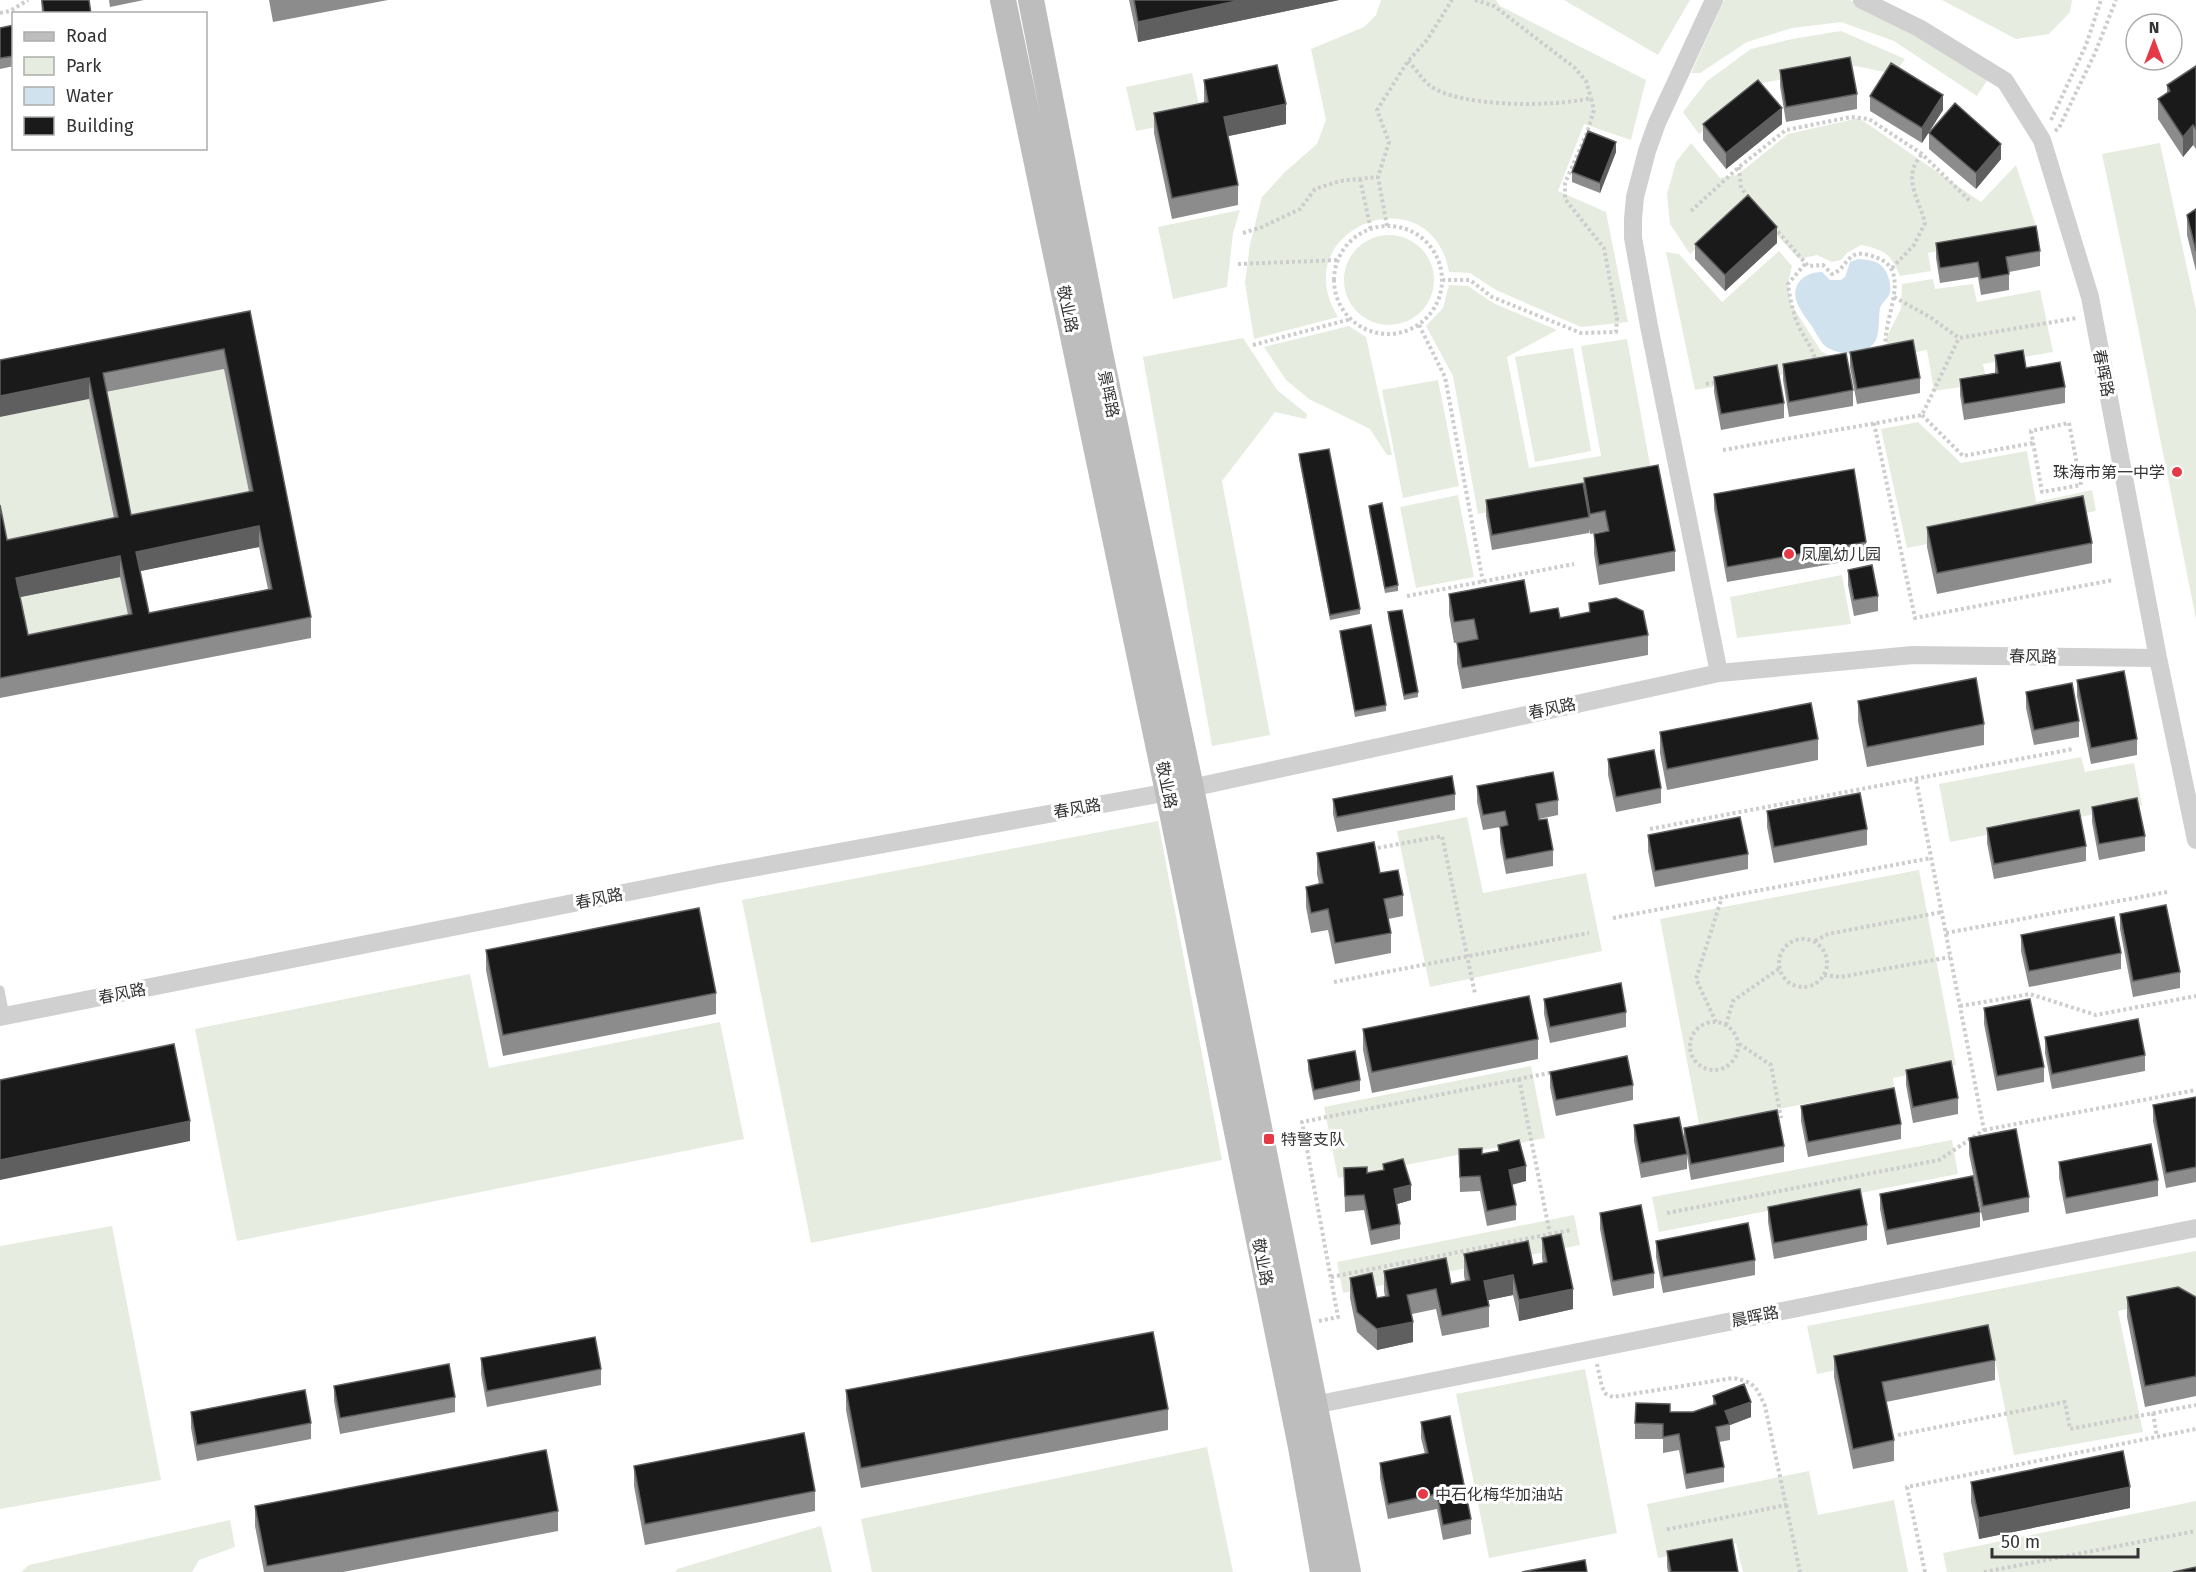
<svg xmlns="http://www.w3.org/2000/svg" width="2196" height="1572" font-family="'Fira Sans','Noto Sans SC',sans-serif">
  <rect width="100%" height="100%" fill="#fff"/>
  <!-- green -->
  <path fill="#e6ecdf" d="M1381,0H1496L1500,6L1646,80L1631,140L1584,124L1558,191L1606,212L1628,322L1581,327L1496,290L1470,273L1449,272C1431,171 1283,228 1338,317L1254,339L1245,283L1250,244L1262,197L1285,172L1317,144L1326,120L1311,49L1364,27L1376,15Z
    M1564,0H1690L1658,55Z
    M1724,0H1850L1913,30L1988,79L1977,96L1894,41L1841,22L1792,28L1747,42L1700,73H1691Z
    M1942,0H2072L2070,12L2049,34L2016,39Z
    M1841,31L1905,59L1894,74L1856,66L1762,83L1699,134L1683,112L1707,81L1751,49L1792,39Z
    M1192,73L1202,118L1136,131L1126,87Z
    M1859,118L1981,202L2016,165L2039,235L1928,253L1931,271L1900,276C1890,253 1885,250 1861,245L1847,253L1841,260L1832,262L1817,255L1799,259L1748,204L1690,254L1670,224L1667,194L1676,162L1691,143L1720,178L1737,175L1788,134Z
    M2160,143L2196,310V619L2127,272L2102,154Z
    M1240,210L1233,233L1227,287L1173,299L1158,227Z
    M1344 280a45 45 0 1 1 90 0a45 45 0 1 1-90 0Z
    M1779,251L1792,266L1788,284L1791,304L1821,351L1843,364L1695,390L1666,252L1679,254L1722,302Z
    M1933,279L1935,289L1973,284L1977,302L2040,290L2053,352L1983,364L1987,383L1934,391L1927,350L1889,357L1886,338L1901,309L1902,284Z
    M1449,285L1468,286L1493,303L1557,330L1507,357L1529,468L1601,456L1581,346L1627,339L1653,481L1478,514L1453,376L1426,326L1443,308Z
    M1349,326L1366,337L1392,455H1387L1370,429L1309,399L1286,380L1264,347Z
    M1243,338L1277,390L1307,414L1306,419L1275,412L1222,481L1270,735L1212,746L1143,357Z
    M1573,348L1591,451L1535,462L1515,357Z
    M224,369L253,512L131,536L103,393Z
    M1438,380L1459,486L1403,498L1382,390Z
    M89,399L118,538L7,560L0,525V417Z
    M1918,422L1961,463L2027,451L2036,502L2092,490L2096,511L1907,548L1881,429Z
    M1458,495L1474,577L1416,588L1400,507Z
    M1842,575L1851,624L1737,638L1730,597Z
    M120,577L132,634L28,656L16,598Z
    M2081,757L2085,772L2134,763L2142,805L1950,842L1939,784Z
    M1467,817L1483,893L1586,873L1602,951L1430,987L1397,831Z
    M1158,821L1222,1160L811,1243L742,900Z
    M1919,870L1956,1065L1893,1078L1894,1087L1699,1124L1660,919Z
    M470,974L489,1068L720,1022L744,1139L237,1241L195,1029Z
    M1531,1066L1545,1138L1338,1178L1324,1107Z
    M1952,1140L1958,1174L1659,1232L1652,1197Z
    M1574,1215L1580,1245L1343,1293L1337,1262Z
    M112,1226L161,1480L0,1509V1246Z
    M2196,1251V1309L2179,1298L2118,1311L2143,1432L2014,1455L1991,1338L1817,1374L1807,1326Z
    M1585,1369L1617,1533L1489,1558L1456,1394Z
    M1207,1447L1233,1572H872L861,1519Z
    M1809,1471L1818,1515L1894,1500L1908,1572H1743L1736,1543L1658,1558L1647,1504Z
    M2196,1501V1572H1947L1943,1553Z
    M230,1520L235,1547L199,1560L192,1572H21L29,1565Z
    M821,1526L832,1572H675L677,1569Z"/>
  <!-- water -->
  <path fill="#cfe2ee" d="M1858,259C1874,260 1884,262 1889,279C1890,283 1891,289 1890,293C1888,299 1882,302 1880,308C1877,327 1884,347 1857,352C1846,355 1831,352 1823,344C1819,339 1816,333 1813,328C1808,321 1802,313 1798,305C1789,285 1804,272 1822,272L1830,280H1841L1845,277L1850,262Z"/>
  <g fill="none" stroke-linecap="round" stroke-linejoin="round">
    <!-- path -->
    <path stroke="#cdcdcd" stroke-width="4" stroke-dasharray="3 3" stroke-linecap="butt" d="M1475,0L1494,6L1575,68L1586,81L1591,98
      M0,13L10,11L28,0
      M1408,61C1415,68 1421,78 1429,85C1458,108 1556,107 1591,98L1594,110L1587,133L1565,183V199L1604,248L1617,318L1616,332L1581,333L1492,297L1470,280H1443
      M2051,120L2086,45L2101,0
      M2055,131L2059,128L2095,53L2116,0
      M1739,167L1741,188L1750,199
      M1360,179L1371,230
      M1691,211L1739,167L1786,130L1851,117L1869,119L1922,154L1970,201
      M1387,226L1378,177L1389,142L1377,110L1408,61L1427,40L1452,0
      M1334 280a54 54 0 1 1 108 0a54 54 0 1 1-108 0Z
      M1774,227L1808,266L1823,265L1832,274C1844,270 1846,257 1857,254C1862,253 1870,255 1875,257C1915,270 1881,320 1886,348
      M1243,233L1262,227L1300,209L1315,189L1340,181L1378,177
      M1238,264L1339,260
      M1805,264L1788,284C1790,299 1793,313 1799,327C1805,339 1813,349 1816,362
      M1892,268L1914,245L1925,223C1919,198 1901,178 1922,154
      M1894,297L1930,317L1959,338L2077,318
      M1419,325L1445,377L1483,582
      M1253,345L1351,319
      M1706,384L1717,382
      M1922,415L1963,456L2033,443
      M1874,423L1915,618L2113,580
      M2069,423L2081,485L2042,492L2031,431Z
      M1723,450L1922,415L1959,338
      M1407,596L1574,564
      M1650,829L2073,749
      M1372,849L1442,836L1475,994
      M1613,918L1931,858
      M1946,933L2167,892
      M1779 963a24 24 0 1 1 48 0a24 24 0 1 1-48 0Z
      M1815,941L1828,934L1942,912
      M1824,975L1841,977L1950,957
      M1334,982L1589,933
      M1960,1006L2030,994L2096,1015L2196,996
      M1690 1046a24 24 0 1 1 48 0a24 24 0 1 1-48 0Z
      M1716,1022L1696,979L1722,897
      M1726,1025L1733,1001L1780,968
      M1739,1044L1771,1065L1781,1118
      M1519,1079L1550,1234
      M1984,1130L2196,1090
      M1667,1213L1939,1160L1984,1130L1916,780
      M1331,1277L1571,1230
      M1319,1321L1338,1317L1302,1122L1554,1072
      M1597,1364L1602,1387L1606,1394L1613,1397L1733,1378C1754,1382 1756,1386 1765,1406L1786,1505L1664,1530
      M2153,1413L2157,1437
      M1898,1435L2065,1402L2070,1429L2196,1405
      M1786,1505L1800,1572
      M1925,1572L1907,1487L2196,1429
      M1984,1572L2196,1531"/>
    <!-- service -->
    <path stroke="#d0d0d0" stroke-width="9" d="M0,990L5,1016"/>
    <!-- minor -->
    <path stroke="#d0d0d0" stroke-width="18" d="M1714,0L1657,123L1647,151L1635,197L1633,219V238L1649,326L1719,673
      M1862,0L1919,28L2005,81L2042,140L2090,297L2158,658L2196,840
      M0,1017L719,874L1191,788L1719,673L1913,655L2158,658
      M1314,1405L2196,1228"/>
    <!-- secondary -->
    <path stroke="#bdbdbd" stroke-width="26" d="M1003,0L1168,792L1301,1447L1323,1572
      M1031,0L1100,353L1191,788L1348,1572"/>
  </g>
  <!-- wall -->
  <path fill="#8c8c8c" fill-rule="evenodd" d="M41,0H89L91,14H42Z
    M109,0H144L110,7Z
    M269,0H388L273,22Z
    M1129,0H1339L1138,42Z
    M14,25V66L0,69V28Z
    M2196,66V149L2193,145L2183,157L2158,119V99L2167,93V85Z
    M1780,70L1857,94V109L1786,122L1780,86Z
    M1204,80L1286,124L1228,136L1238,185V205L1172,219L1154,133V113L1204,103Z
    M1870,96L1943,110L1922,143L1870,111Z
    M1703,124H1782L1726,169L1703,140Z
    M1929,133L2001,159L1976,189L1929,149Z
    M1616,152L1600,193L1572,182V172Z
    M2196,209V271L2187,235V215Z
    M1777,243L1725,291L1695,259V244Z
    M1936,243L2040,251V266L2009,272V290L1981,295L1978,277L1940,283L1936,258Z
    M250,311L311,617V638L0,698V505L7,540L114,518L89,399L0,360ZM224,369L249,492L131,515L106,392ZM259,547L268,589L149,613L140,571ZM120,577L128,615L28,635L20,597Z
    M1850,352L1920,378V393L1857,404L1850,367Z
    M1995,355L2065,387V403L1964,420L1960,395V379L1995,373Z
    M1783,364L1853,390V406L1789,417L1783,380Z
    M1714,377L1784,403V418L1721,430L1714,392Z
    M1299,454L1360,609V614L1330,620L1299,459Z
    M1584,478L1675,551V571L1599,585L1594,554V534L1605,531L1590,534L1589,529V533L1492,550L1486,516V500L1584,486Z
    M1714,494L1866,542V558L1727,582L1714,509Z
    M1369,506L1398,585V591L1385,593L1369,511Z
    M1927,527L2092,543V563L1937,594L1927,547Z
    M1848,570L1878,596V611L1854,616L1848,585Z
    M1449,594L1530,613L1560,618L1589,613V603L1648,635V655L1462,689L1457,663V643L1474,640L1454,643L1449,614Z
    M1388,612L1418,692V697L1404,700L1388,618Z
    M1340,631L1386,705V711L1355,717L1340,636Z
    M2077,680L2137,739V755L2091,764L2077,696Z
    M2026,692L2079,721V737L2034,745L2026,708Z
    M1858,701L1984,724V745L1867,767L1858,721Z
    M1660,732L1818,739V760L1667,790L1660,753Z
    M1608,759L1661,788V803L1616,812L1608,775Z
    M1477,786L1558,800V815L1539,819L1553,850V866L1506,874L1500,842V827L1483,830L1477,802Z
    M1455,794V810L1337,832L1333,814V799Z
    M2092,807L2145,836V851L2099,860L2092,822Z
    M1767,811L1867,829V845L1774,863L1767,827Z
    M1987,828L2086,846V861L1994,879L1987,843Z
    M1648,835L1748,854V869L1655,887L1648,851Z
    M1317,853L1380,873L1403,895V916L1388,919L1391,933V953L1335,964L1328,930L1311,933L1306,907V887L1319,884L1317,874Z
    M2120,914L2180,972V988L2133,997L2120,929Z
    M2021,935L2121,953V969L2029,987L2021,951Z
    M486,950L716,993V1014L503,1056L486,970Z
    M1544,999L1626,1012V1027L1550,1043L1544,1014Z
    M1984,1008L2044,1067V1082L1997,1091L1984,1024Z
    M1363,1029L1538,1039V1059L1372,1093L1363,1050Z
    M2045,1037L2145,1055V1071L2052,1089L2045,1053Z
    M1308,1060L1360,1080V1091L1314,1100L1308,1070Z
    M1906,1070L1958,1098V1114L1913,1123L1906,1085Z
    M1550,1072L1633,1085V1100L1556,1116L1550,1087Z
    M2196,1097V1182L2166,1188L2153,1121V1105Z
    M1801,1106L1901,1124V1139L1808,1157L1801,1121Z
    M1634,1125L1684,1142V1128L1784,1146V1162L1691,1180L1687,1156V1169L1641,1178L1634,1141Z
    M1969,1138L2029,1197V1212L1983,1221L1969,1154Z
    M1498,1145L1526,1181L1512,1185L1516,1205V1220L1487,1226L1480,1191L1460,1192L1459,1149L1482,1154L1498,1151Z
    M2059,1162L2158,1180V1196L2066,1214L2059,1178Z
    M1383,1164L1411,1200L1397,1204L1400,1224V1239L1371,1245L1364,1210L1345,1212L1344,1168L1367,1173L1383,1170Z
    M1880,1194L1980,1212V1227L1887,1245L1880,1209Z
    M1768,1207L1867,1225V1240L1774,1259L1768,1222Z
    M1600,1213L1654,1273V1288L1613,1296L1600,1229Z
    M1542,1238L1573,1309L1519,1321L1513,1295L1488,1300L1489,1306V1327L1442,1336L1436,1309L1412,1314L1413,1342L1377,1350L1357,1332L1350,1298V1278L1377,1298L1385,1297L1384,1291V1271L1451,1284L1465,1281L1464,1275V1254L1533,1265L1543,1263L1542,1258Z
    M1656,1241L1755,1260V1275L1663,1293L1656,1257Z
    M2127,1297H2196V1396L2145,1407L2127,1317Z
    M1834,1356L1995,1360V1380L1886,1402L1894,1440V1461L1853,1469L1834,1377Z
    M481,1358L601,1369V1385L487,1407L481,1374Z
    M334,1386L455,1397V1412L340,1434L334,1401Z
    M846,1390L1168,1409V1430L861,1488L846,1410Z
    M1713,1396L1751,1417L1730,1425V1440L1719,1442L1724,1467V1482L1686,1489L1679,1450L1663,1453V1439H1635V1423L1670,1412H1693L1713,1405Z
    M191,1412L311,1423V1439L197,1461L191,1428Z
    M1421,1422L1471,1519V1534L1443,1540L1437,1509L1388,1519L1380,1478V1463L1425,1454L1421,1438Z
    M634,1466L815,1491V1511L645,1545L634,1486Z
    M1971,1482L2130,1508L1979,1539L1971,1502Z
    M255,1506L558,1511V1531L343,1572H264L255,1526Z
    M1667,1551L1738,1572H1668L1667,1567Z"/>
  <!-- shaded-wall -->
  <path fill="#5f5f5f" d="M1241,0H1339L1138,42V22Z
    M1943,95V110L1922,143V128Z
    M1286,104V124L1224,137V117Z
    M1782,108V124L1726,169V153Z
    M2193,125V145L2183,157V137Z
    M1616,142V152L1600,193V183Z
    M2001,144V159L1976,189V173Z
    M1777,227V243L1725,291V275Z
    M89,378V399L0,417V396Z
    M259,526V547L136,572V552Z
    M120,556V577L16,598V578Z
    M190,1121V1141L0,1180V1160Z
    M1526,1166V1181L1509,1185V1170Z
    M1411,1185V1200L1394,1205V1189Z
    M1513,1275V1295L1484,1301V1281Z
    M1573,1289V1309L1519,1321V1300Z
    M1413,1322V1342L1377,1350V1329Z
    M1751,1402V1417L1730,1425L1725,1411Z
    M2130,1487V1508L1979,1539V1518Z"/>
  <!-- building -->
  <path fill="#1a1a1a" stroke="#5f5f5f" stroke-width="1.5" fill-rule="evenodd" d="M42,0H89L91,14H44Z
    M1134,0H1241L1138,22Z
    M14,25V56L0,58V28Z
    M1850,57L1857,94L1786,107L1780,70Z
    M1891,63L1943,95L1922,128L1870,96Z
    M1277,65L1286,104L1224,117L1238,185L1172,198L1154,113L1208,102L1204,80Z
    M2196,66V129L2193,125L2183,137L2158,99L2170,91L2167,85Z
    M1758,80L1782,108L1726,153L1703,124Z
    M1955,103L2001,144L1976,173L1929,133Z
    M1588,131L1616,142L1600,183L1572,172Z
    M1748,195L1777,227L1725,275L1695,244Z
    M2196,209V251L2187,215Z
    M2036,226L2040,251L2006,257L2009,274L1981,279L1978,262L1940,268L1936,243Z
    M250,311L311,617L0,678V505L7,540L118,517L89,378L0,396V360ZM224,349L253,491L131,515L103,373ZM259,526L272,589L149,613L136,552ZM120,556L132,614L28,635L16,578Z
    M1913,340L1920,378L1857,389L1850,352Z
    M2023,350L2026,368L2060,362L2065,387L1964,404L1960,379L1998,373L1995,355Z
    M1846,353L1853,390L1789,402L1783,364Z
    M1777,365L1784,403L1721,414L1714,377Z
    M1329,449L1360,609L1330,615L1299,454Z
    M1658,465L1675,551L1599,565L1594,534L1609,531L1605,511L1590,514L1584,478Z
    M1854,469L1866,542L1727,567L1714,494Z
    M1583,483L1589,517L1492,535L1486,500Z
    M2083,496L2092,543L1937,573L1927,527Z
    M1382,503L1398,585L1385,588L1369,506Z
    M1872,565L1878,596L1854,600L1848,570Z
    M1524,580L1530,613L1558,608L1560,618L1590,612L1589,603L1616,598L1643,611L1648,635L1462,668L1457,643L1478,639L1474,619L1454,622L1449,594Z
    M1402,610L1418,692L1404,695L1388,612Z
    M1371,625L1386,705L1355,711L1340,631Z
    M2124,671L2137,739L2091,748L2077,680Z
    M1976,678L1984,724L1867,747L1858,701Z
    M2072,683L2079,721L2034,730L2026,692Z
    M1811,703L1818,739L1667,769L1660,732Z
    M1654,750L1661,788L1616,797L1608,759Z
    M1553,772L1558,800L1536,804L1539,820L1547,819L1553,850L1506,859L1500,827L1508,825L1505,811L1483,815L1477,786Z
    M1452,776L1455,794L1337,817L1333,799Z
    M1860,793L1867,829L1774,847L1767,811Z
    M2137,798L2145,836L2099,844L2092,807Z
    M2079,810L2086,846L1994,864L1987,828Z
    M1740,817L1748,854L1655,871L1648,835Z
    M1374,842L1380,873L1398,870L1403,895L1384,899L1391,933L1335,943L1328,909L1311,913L1306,887L1323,883L1317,853Z
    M2166,905L2180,972L2133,981L2120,914Z
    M699,908L716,993L503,1035L486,950Z
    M2114,917L2121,953L2029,971L2021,935Z
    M1621,983L1626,1012L1550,1027L1544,999Z
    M1529,996L1538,1039L1372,1072L1363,1029Z
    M2030,999L2044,1067L1997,1076L1984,1008Z
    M2138,1019L2145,1055L2052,1074L2045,1037Z
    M174,1044L190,1121L0,1160V1080Z
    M1355,1051L1360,1080L1314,1090L1308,1060Z
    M1627,1056L1633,1085L1556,1100L1550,1072Z
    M1951,1061L1958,1098L1913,1107L1906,1070Z
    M1894,1088L1901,1124L1808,1142L1801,1106Z
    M2196,1097V1167L2166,1173L2153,1105Z
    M1777,1110L1784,1146L1691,1164L1684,1128Z
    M1679,1117L1687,1154L1641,1163L1634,1125Z
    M2016,1129L2029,1197L1983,1206L1969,1138Z
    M1519,1140L1526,1166L1509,1170L1516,1205L1487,1211L1480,1176L1460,1177L1459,1149L1482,1148V1154L1499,1151L1498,1145Z
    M2151,1144L2158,1180L2066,1198L2059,1162Z
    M1403,1159L1411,1185L1394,1189L1400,1224L1371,1230L1364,1195L1345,1196L1344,1168L1367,1167V1173L1384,1170L1383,1164Z
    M1973,1176L1980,1212L1887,1230L1880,1194Z
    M1860,1189L1867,1225L1774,1243L1768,1207Z
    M1641,1205L1654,1273L1613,1281L1600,1213Z
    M1748,1223L1755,1260L1663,1277L1656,1241Z
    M1561,1234L1573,1289L1519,1300L1513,1275L1484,1281L1489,1306L1442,1316L1436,1289L1407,1295L1413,1322L1377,1329L1357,1312L1350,1278L1372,1273L1377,1298L1389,1296L1384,1271L1446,1258L1451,1284L1470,1280L1464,1254L1528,1241L1533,1265L1547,1262L1542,1238Z
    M2178,1287L2196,1297V1376L2145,1386L2127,1297Z
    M1988,1325L1995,1360L1882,1382L1894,1440L1853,1449L1834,1356Z
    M1153,1332L1168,1409L861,1468L846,1390Z
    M595,1337L601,1369L487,1391L481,1358Z
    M449,1364L455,1397L340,1418L334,1386Z
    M1744,1384L1751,1402L1725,1411L1730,1424L1716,1427L1724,1467L1686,1474L1679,1434L1663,1437V1424L1635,1423L1636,1403L1670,1404V1412H1693L1716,1404L1713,1396Z
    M305,1390L311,1423L197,1445L191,1412Z
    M1450,1416L1471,1519L1443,1525L1437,1494L1388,1504L1380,1463L1428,1453L1421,1422Z
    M804,1433L815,1491L645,1524L634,1466Z
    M546,1450L558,1511L267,1566L255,1506Z
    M2123,1451L2130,1487L1979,1518L1971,1482Z
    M1732,1539L1738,1572H1671L1667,1551Z
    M1585,1560L1587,1572H1522Z
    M2196,1567V1572H2173Z"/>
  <!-- markers -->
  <g fill="#e63946" stroke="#fff" stroke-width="2">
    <circle cx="2177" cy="472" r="6"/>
    <circle cx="1789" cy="554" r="6"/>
    <rect x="1263" y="1133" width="12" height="12" rx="3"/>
    <circle cx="1423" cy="1494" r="6"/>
  </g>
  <g text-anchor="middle" stroke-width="6" stroke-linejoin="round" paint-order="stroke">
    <!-- street labels -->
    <g font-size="16" fill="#333" stroke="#fff">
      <text transform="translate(1068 309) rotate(78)" y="6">敬业路</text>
      <text transform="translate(2104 373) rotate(79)" y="6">春晖路</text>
      <text transform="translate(1109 394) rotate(78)" y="6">景晖路</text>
      <text transform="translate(2033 656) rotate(1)" y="6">春风路</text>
      <text transform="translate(1552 708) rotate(-12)" y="6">春风路</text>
      <text transform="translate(1167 785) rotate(78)" y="6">敬业路</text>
      <text transform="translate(1077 808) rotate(-10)" y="6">春风路</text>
      <text transform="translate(599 898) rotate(-11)" y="6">春风路</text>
      <text transform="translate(122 993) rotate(-11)" y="6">春风路</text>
      <text transform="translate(1263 1262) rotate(79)" y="6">敬业路</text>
      <text transform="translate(1755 1316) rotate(-11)" y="6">晨晖路</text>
    </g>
    <!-- poi labels -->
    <g font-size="16" fill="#333" stroke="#fff" text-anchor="start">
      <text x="2165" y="478" text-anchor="end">珠海市第一中学</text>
      <text x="1801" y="560">凤凰幼儿园</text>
      <text x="1281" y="1145">特警支队</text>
      <text x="1435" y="1500">中石化梅华加油站</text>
    </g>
  </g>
  <!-- legend -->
  <rect x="12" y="12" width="195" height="138" fill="#ffffff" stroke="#adadad" stroke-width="1.5"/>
  <rect x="24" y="32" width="30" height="9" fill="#bdbdbd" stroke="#adadad" stroke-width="1.5"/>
  <text x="66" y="42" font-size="18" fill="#333333">Road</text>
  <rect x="24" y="57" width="30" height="18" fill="#e6ecdf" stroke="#adadad" stroke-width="1.5"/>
  <text x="66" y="72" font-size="18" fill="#333333">Park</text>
  <rect x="24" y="87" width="30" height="18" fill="#cfe2ee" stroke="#adadad" stroke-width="1.5"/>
  <text x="66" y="102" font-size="18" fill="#333333">Water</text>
  <rect x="24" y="117" width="30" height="18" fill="#1a1a1a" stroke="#adadad" stroke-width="1.5"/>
  <text x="66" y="132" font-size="18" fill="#333333">Building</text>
  <!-- north arrow -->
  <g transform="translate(2154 42)"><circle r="28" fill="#ffffff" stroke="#adadad" stroke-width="1.5"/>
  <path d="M0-4.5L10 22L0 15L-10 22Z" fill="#e63946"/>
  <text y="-9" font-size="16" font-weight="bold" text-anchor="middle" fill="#333333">N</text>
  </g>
  <!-- scale -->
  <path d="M1992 1548v9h146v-9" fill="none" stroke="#333333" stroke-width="3"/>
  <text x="2001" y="1548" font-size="18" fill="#333333" stroke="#ffffff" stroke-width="4.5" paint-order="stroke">50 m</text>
</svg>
